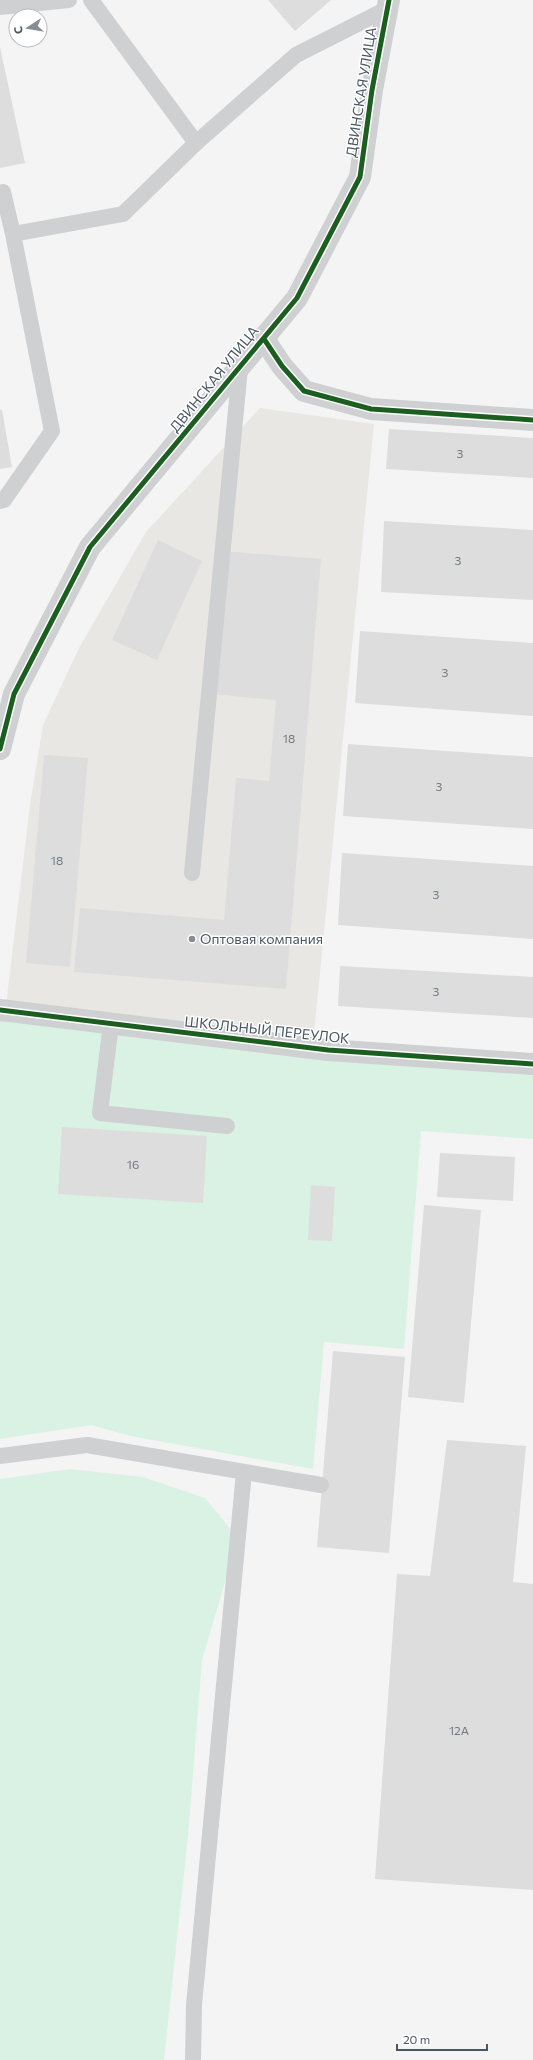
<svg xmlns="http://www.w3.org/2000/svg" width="533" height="2060" font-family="Commissioner,sans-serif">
  <rect width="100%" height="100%" fill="#f4f4f4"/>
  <!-- commercial -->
  <path fill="#e8e7e3" d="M260,408L374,424L314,1034L6,1005L30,805L43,725L79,648L146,532Z"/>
  <!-- green -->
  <path fill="#d9f2e3" d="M0,1020L533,1074V1139L421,1131L404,1349L324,1342L313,1469L131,1436L91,1425L0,1439Z
    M70,1469L143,1477L205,1498L238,1538L202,1660L188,1836L164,2060H0V1479Z"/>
  <!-- building -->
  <path fill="#ddddde" d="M268,0H331L295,31Z
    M0,47L25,163L0,168Z
    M0,410H2L12,467L0,469Z
    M389,429L533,438V478L386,469Z
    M384,521L533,530V600L381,592Z
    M158,540L202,561L157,660L112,640Z
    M224,551L321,559L286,989L74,972L80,908L224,920L236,778L269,781L276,700L212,694Z
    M360,631L533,643V716L355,703Z
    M348,744L533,757V829L343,816Z
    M44,755L88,758L70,967L26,963Z
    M342,853L533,866V939L338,925Z
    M340,966L533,977V1018L338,1006Z
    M62,1127L207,1136L203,1203L58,1194Z
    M440,1153L515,1157L513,1201L437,1197Z
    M311,1185L335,1187L332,1241L308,1240Z
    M424,1205L481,1210L464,1403L408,1397Z
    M333,1351L405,1357L389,1553L317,1547Z
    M447,1440L526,1446L513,1582L533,1584V1890L375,1879L397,1574L430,1576Z"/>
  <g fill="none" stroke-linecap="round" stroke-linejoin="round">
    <!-- lane -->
    <path stroke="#ced0d2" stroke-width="16" d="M91,0L196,143
      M0,7L69,0
      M0,193L3,192L13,234L123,214L196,143L296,55L387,9
      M0,501L4,500L52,431L13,234
      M192,873L240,368
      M111,1024L100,1113L227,1126
      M0,1456L87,1445L321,1485
      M193,2060L194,2005L244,1472"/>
    <!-- street -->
    <path stroke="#ced0d2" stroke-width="22" d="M264,339L282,366L304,391L371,409L533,420
      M0,749L14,694L90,547L297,298L360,177L372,90L389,0
      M0,1010L328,1050L533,1064"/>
    <defs>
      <path id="cycleway" d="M264,339L282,366L304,391L371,409L533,420
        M0,749L14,694L90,547L297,298L360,177L372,90L389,0
        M0,1010L328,1050L533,1064"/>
    </defs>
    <!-- cycleway casing -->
    <use href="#cycleway" stroke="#fff" stroke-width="8"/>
    <!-- cycleway -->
    <use href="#cycleway" stroke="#1b5e20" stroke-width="5"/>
  </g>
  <!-- markers -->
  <circle fill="#868d94" stroke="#fff" stroke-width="1.5" cx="192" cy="939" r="4"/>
  <g text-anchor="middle" stroke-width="3" stroke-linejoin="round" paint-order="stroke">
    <!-- number labels -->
    <g font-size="12" fill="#707881">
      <text x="460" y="458">3</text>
      <text x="458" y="565">3</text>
      <text x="445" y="677">3</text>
      <text x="289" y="743">18</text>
      <text x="439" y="791">3</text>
      <text x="57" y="865">18</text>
      <text x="436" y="899">3</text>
      <text x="436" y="996">3</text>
      <text x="133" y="1169">16</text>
      <text x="459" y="1735">12А</text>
    </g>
    <!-- street labels -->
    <g font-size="14" fill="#4a5661" stroke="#fff">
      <text transform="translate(361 92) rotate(-81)" y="5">ДВИНСКАЯ УЛИЦА</text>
      <text transform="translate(214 379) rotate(-51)" y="5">ДВИНСКАЯ УЛИЦА</text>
      <text transform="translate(267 1030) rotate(6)" y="5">ШКОЛЬНЫЙ ПЕРЕУЛОК</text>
    </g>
    <!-- poi labels -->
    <g font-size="14" fill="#4a5661" stroke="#fff" text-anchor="start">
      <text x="200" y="944">Оптовая компания</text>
    </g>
  </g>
  <!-- north arrow -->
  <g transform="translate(28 28) rotate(258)"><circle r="19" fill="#ffffff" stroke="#b7bbc0"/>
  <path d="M0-3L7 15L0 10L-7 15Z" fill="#868d94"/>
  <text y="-6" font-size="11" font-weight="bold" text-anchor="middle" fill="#4a5661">С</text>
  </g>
  <!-- scale -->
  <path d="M397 2044v6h90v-6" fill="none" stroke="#4a5661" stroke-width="2"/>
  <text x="403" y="2044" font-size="12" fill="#4a5661" stroke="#ffffff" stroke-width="3" paint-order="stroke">20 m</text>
</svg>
